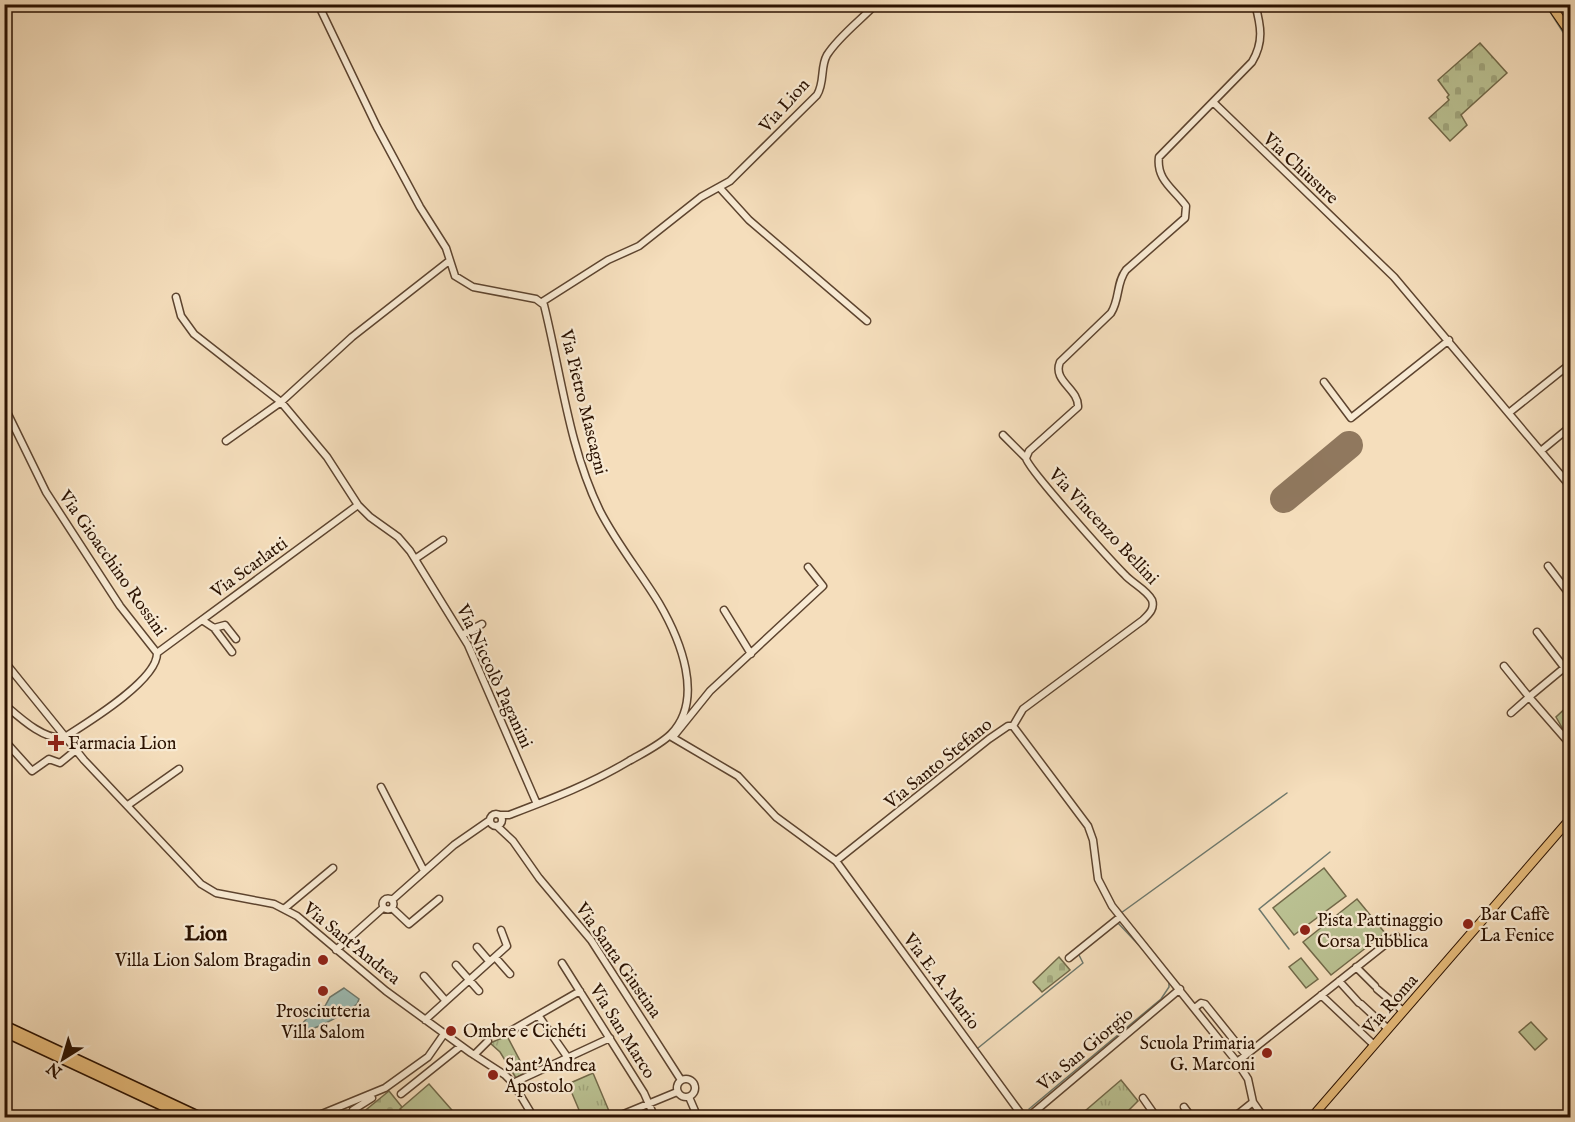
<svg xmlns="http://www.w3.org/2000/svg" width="1575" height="1122" font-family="'IM FELL English',serif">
  <defs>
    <pattern id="cemetery-stones" width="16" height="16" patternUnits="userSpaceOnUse" patternTransform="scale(1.5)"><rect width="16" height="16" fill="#bac192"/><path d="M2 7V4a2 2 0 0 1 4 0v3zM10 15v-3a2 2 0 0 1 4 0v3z" fill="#a0a57c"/></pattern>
    <pattern id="park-tufts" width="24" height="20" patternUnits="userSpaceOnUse" patternTransform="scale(1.5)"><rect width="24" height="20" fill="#bac192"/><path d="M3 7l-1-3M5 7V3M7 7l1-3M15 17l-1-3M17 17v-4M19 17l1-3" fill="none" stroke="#a0a57c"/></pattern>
  </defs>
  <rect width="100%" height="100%" fill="#f5debc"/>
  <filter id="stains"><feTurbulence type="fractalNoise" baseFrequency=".00333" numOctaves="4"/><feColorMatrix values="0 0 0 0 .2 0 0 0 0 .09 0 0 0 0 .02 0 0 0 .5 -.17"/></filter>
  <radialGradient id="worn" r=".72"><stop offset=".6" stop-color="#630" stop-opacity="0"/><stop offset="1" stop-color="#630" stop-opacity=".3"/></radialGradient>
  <!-- cemetery -->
  <path fill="url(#cemetery-stones)" stroke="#726949" stroke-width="1.5" d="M1480,43L1507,73L1461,115L1467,125L1450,141L1429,118L1449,100L1447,97L1449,95L1438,80Z
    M1059,957L1070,970L1042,992L1033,982Z
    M389,1091L402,1107L400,1110L407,1117L356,1118Z"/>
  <!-- park -->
  <path fill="url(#park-tufts)" stroke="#726949" stroke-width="1.5" d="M1570,704V726L1564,731L1556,717Z
    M507,1036L526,1072L516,1078L500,1052L490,1043Z
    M593,1073L609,1111L595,1117H582L568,1084Z
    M1121,1080L1138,1101L1122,1117H1078Z"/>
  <!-- garden -->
  <path fill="#bac192" stroke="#726949" stroke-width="1.5" d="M1324,868L1346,896L1294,935L1273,908Z
    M1357,899L1385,933L1331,975L1303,942Z
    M1301,958L1318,979L1306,988L1289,967Z
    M1531,1022L1547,1039L1535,1050L1519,1032Z
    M429,1084L458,1117H407L400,1109Z"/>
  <!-- water -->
  <path fill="#9cbcb4" stroke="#6e786c" stroke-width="1.5" d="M344,988L359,999L357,1004C341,1015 326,1025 306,1031L302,1024L315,1009L325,1006L330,997Z"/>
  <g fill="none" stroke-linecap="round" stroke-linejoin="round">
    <!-- stream -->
    <path stroke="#6e786c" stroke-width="1.5" d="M1545,4L1570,43
      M1558,4L1570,23
      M1121,913L1287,793
      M1118,923L1149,956
      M1145,942L1158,958
      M1289,949L1259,909L1330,852
      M978,1048L1083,963L1078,953
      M1029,1109L1161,999L1169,987V981"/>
    <!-- runway -->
    <path stroke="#90785e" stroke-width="28" d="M1284,499L1349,445"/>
    <defs>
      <path id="minor" d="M318,4L377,127L420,207L446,248L455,276L473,287L536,299L544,305C561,373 569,448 600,511C617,544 640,572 659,603C680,639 705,699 671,734C660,745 643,753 629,761C591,784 551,799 509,815H500
        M1213,102L1394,277L1570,486
        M719,187L749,220L867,321
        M176,297L181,316L194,334L281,402L327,457L358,505L370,517L398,537L410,551L468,645L537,804
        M542,302L608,260L639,246L701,197L730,181L817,95C825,82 820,67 827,55C839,36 861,20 876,4
        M1324,382L1351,418L1449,340
        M4,406L46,492L120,606L157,653C158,680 87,723 65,737
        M1510,412L1570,364
        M1003,435L1026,458C1027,468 1111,561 1125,575C1132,583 1147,590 1152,600C1155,609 1149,614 1143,620L1023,709L1013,726
        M226,441L281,402L352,337L449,261
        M1542,450L1570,427
        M1026,458L1029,451L1078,407C1079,389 1052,381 1060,362L1111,313C1120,299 1116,283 1126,270L1185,218L1186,206C1174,189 1156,180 1159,157L1252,62C1264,42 1261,26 1255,4
        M415,559L443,540
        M1548,566L1570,595
        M724,610L751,654
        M202,620L214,628L232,652
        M214,628L225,625L236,639
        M1537,632L1570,675
        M462,635L482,624
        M157,653L358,505
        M4,661L84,760L201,884L216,893L274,904L297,916L386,991L471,1053L505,1075L513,1083L534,1118
        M1570,663L1529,697L1570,744
        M1504,666L1529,697L1511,713
        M4,704C18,716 45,742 65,737
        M1013,726L1088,826L1093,840L1098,879L1112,906L1237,1062L1248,1079L1253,1102L1264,1118
        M670,736L738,776L776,817L836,861L1024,1118
        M673,737L710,691L823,586L808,567
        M4,740L32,771L49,759L60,763L76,750
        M381,787L424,871
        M128,805L179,769
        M490 820a6 6 0 1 1 12 0a6 6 0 1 1-12 0Z
        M497,826L513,841L539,878L591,940L681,1080
        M836,861L989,739L1008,726H1013
        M382.5 904a5.5 5.5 0 1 1 11 0a5.5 5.5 0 1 1-11 0Z
        M392,900L454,845L490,820
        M285,908L333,868
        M392,908L409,924L439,899
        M477,947L489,961
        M336,950L383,908
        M495,957L510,974
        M1069,958L1120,917
        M562,963L644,1093L655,1118
        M456,965L479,991
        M1356,967L1375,986
        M424,976L445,1000
        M1339,981L1359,1003
        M1377,989L1403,1011
        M1321,995L1374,1045
        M1361,1004L1388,1029
        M1196,1007L1201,1003L1205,1004L1246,1055
        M538,1015L568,1058
        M425,1020L507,946L501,930
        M507,1033L580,991
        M474,1055L488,1041
        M1237,1062L1396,936
        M677 1088a9 9 0 1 1 18 0a9 9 0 1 1-18 0Z
        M513,1083L610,1038
        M401,1094L461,1046
        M689,1097L698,1118
        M1143,1098L1157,1118
        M1184,1107L1192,1118
        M353,1110L372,1098
        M312,1118L385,1088L428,1057L444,1034
        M614,1118L677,1092
        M1027,1118L1180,989
        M1233,1118L1253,1102"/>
      <path id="major" d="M1550,4L1570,33
        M1311,1118L1570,819"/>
      <path id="highway" d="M4,1025L203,1118
        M4,1032L188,1118"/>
    </defs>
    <!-- minor casing -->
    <use href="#minor" stroke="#5d442f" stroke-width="9"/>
    <!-- major casing -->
    <use href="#major" stroke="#2a1100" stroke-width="10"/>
    <!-- highway casing -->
    <use href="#highway" stroke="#2a1100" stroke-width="11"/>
    <!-- minor -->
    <use href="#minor" stroke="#f8ead3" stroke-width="6"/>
    <!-- major -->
    <use href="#major" stroke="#eabf7e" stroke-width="8"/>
    <!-- highway -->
    <use href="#highway" stroke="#eabf7e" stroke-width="8"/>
  </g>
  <!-- markers -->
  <g fill="#8f2418" stroke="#f8ead3" stroke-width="2">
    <path d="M53 734h6v6h6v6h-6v6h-6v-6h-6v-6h6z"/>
    <circle cx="1468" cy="924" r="6"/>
    <circle cx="1305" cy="930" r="6"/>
    <circle cx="323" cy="960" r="6"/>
    <circle cx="323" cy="991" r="6"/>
    <circle cx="451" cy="1031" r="6"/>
    <circle cx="1267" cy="1053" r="6"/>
    <circle cx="493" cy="1075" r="6"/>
  </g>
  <g text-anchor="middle" stroke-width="4.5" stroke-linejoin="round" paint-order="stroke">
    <!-- street labels -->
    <g font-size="18" fill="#2a1100" stroke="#f8ead3">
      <text transform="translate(784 105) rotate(-48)" y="6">Via Lion</text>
      <text transform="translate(1301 168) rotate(43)" y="6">Via Chiusure</text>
      <text transform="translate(584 402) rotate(76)" y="6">Via Pietro Mascagni</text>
      <text transform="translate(1104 526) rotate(47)" y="6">Via Vincenzo Bellini</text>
      <text transform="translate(113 563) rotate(55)" y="6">Via Gioacchino Rossini</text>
      <text transform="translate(249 567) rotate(-36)" y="6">Via Scarlatti</text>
      <text transform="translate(495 676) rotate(65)" y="6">Via Niccolò Paganini</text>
      <text transform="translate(938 763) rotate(-39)" y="6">Via Santo Stefano</text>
      <text transform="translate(352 943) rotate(39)" y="6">Via Sant'Andrea</text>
      <text transform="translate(619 960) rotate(55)" y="6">Via Santa Giustina</text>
      <text transform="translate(942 981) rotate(53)" y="6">Via E. A. Mario</text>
      <text transform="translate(1390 1004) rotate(-49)" y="6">Via Roma</text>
      <text transform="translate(623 1031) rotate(58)" y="6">Via San Marco</text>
      <text transform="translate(1085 1049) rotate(-40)" y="6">Via San Giorgio</text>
    </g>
    <!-- poi labels -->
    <g font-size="18" fill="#2a1100" stroke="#f8ead3" text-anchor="start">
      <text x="68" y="749">Farmacia Lion</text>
      <text x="1480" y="920">Bar Caffè<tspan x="1480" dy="21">La Fenice</tspan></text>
      <text x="1317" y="926">Pista Pattinaggio<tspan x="1317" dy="21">Corsa Pubblica</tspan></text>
      <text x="311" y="966" text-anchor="end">Villa Lion Salom Bragadin</text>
      <text x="323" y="1017" text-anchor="middle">Prosciutteria<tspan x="323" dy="21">Villa Salom</tspan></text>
      <text x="463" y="1037">Ombre e Cichéti</text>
      <text x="1255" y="1049" text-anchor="end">Scuola Primaria<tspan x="1255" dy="21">G. Marconi</tspan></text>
      <text x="505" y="1071">Sant'Andrea<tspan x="505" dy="21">Apostolo</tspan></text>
    </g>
    <!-- quarter labels -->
    <g font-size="21" font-weight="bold" fill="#2a1100" stroke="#f8ead3">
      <text x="206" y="940">Lion</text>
    </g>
  </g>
  <!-- margin -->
  <rect width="1575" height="1122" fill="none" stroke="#f5debc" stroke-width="24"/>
  <rect x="6" y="6" width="1563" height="1110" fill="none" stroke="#2a1100" stroke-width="3"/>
  <rect x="12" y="12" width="1551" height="1098" fill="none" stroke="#2a1100" stroke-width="1.5"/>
  <!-- north arrow -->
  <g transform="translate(63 1059) rotate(217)" stroke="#f8ead3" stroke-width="4.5" paint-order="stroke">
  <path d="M0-4.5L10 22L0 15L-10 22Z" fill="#2a1100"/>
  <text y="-9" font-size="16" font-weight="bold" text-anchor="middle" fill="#2a1100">N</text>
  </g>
  <rect width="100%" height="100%" filter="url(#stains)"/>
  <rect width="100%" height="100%" fill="url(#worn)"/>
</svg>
